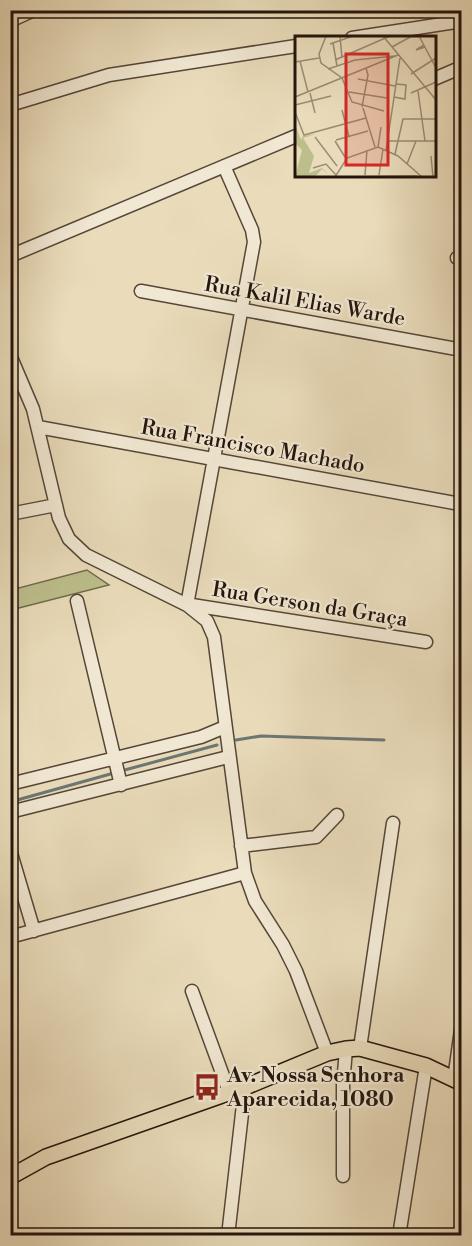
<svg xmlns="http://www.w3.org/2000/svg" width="472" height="1246" font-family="'Libre Bodoni',serif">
  <rect width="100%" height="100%" fill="#eadcbb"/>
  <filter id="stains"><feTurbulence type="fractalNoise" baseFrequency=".00333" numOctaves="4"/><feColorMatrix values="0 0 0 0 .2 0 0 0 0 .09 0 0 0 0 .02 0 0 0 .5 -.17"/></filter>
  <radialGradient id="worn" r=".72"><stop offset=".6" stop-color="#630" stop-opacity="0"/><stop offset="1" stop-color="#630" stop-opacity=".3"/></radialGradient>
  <!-- green -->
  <path fill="#bcbf8c" stroke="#706a4c" stroke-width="1.5" d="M87,570L109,585L11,610V590Z"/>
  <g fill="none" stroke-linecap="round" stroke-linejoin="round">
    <!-- stream -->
    <path stroke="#6c7775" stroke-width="3" d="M236,740L261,736L384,740
      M121,771L217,745
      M10,802L114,773"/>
    <defs>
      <path id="minor" d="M10,21L34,10
        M352,38L462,21
        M434,79L462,67
        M10,105L109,75L296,46
        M10,256L296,136
        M457,258L462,259
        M141,291L462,350
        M10,355L33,409L59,518L69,539L86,555L187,605L207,621L214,637L245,873L255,901L283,945L296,971L327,1053
        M38,427L460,504
        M10,514L56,505
        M77,601L121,785
        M187,605L254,242L252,230L224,166
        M192,605L426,642
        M10,784L201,737L225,727
        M10,812L228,757
        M241,846L316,837L337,815
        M10,850L34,931
        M10,937L245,873
        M192,991L229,1092
        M360,1048L393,823
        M454,1079L462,1023
        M343,1176V1085L346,1049
        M228,1236L245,1087
        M399,1236L426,1066"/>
      <path id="major" d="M10,1177L46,1157L245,1087L327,1053L346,1049L360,1048L426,1066L462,1083"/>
    </defs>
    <!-- minor casing -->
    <use href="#minor" stroke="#554638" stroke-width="15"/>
    <!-- major casing -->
    <use href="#major" stroke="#23140d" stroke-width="18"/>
    <!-- minor -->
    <use href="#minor" stroke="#f1e8d3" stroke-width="12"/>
    <!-- major -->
    <use href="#major" stroke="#eadcbb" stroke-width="15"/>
  </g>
  <!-- icons -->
  <defs>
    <symbol id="bus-bare" viewBox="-9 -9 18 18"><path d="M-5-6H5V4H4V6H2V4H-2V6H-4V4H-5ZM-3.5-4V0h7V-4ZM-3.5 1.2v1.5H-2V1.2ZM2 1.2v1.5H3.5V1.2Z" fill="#8f2418" stroke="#f1e8d3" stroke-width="2.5" paint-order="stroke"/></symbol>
  </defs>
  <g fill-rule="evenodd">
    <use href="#bus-bare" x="188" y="1068" width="38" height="38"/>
  </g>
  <g text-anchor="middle" stroke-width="4.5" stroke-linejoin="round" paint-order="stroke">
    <!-- street labels -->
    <g font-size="21" fill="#23140d" stroke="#f1e8d3">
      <text transform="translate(305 301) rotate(10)" y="7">Rua Kalil Elias Warde</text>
      <text transform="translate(253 446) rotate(10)" y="7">Rua Francisco Machado</text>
      <text transform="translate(310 604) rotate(9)" y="7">Rua Gerson da Graça</text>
    </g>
    <!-- poi labels -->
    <g font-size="21" font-weight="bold" fill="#23140d" stroke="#f1e8d3" text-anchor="start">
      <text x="227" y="1082">Av. Nossa Senhora<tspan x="227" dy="24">Aparecida, 1080</tspan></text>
    </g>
  </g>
  <!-- overview -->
  <g transform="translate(295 36)">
    <rect width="141" height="141" fill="#eadcbb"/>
    <path d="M0,88L6,104L8,100L21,98L8,102L19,120L14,137L27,132L34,139L27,133L20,141H0L7,114L0,107Z" fill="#bcbf8c"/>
    <path fill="none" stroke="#9a8c75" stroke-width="1.5" d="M31,0L24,18L26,27L47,42L57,66L89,75M45,0L47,22M88,0L141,64M124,0L141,32M38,7L42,30M35,8L58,0M129,9L121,14L130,11M97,11L117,0M40,24L95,0M5,25L13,56M0,26L24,22M33,33L60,24L100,20M116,38L141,22M63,43L100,50M123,55L130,105M54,56L92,62M15,57L20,77M116,57L141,46M0,61L103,19M99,61L110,63L111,49L101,48M0,69L36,60M67,71L73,39L71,32M68,72L80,111M47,74L54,101M0,76L9,99L71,82M20,101L42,130M41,104L73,95M40,105L50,121M92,105H141M83,111L86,91M91,114L105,22M100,118L108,83H141M136,120L138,141M112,128L121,105M18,132L31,128L41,139M70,139L72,114M84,139L88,113M40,141L52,122L83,111L103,120L127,141M50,141L122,140"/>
    <path fill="#d62828" fill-opacity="0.15" stroke="#d62828" stroke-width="3" d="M51,18H93V129H51Z"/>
    <rect width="141" height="141" fill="none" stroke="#23140d" stroke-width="3"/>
  </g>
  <!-- margin -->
  <rect width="472" height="1246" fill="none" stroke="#eadcbb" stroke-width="36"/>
  <rect x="12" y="12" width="448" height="1222" fill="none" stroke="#23140d" stroke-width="3"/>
  <rect x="18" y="18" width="436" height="1210" fill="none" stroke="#23140d" stroke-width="1.5"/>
  <rect width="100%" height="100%" filter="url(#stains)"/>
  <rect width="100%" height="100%" fill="url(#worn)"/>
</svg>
